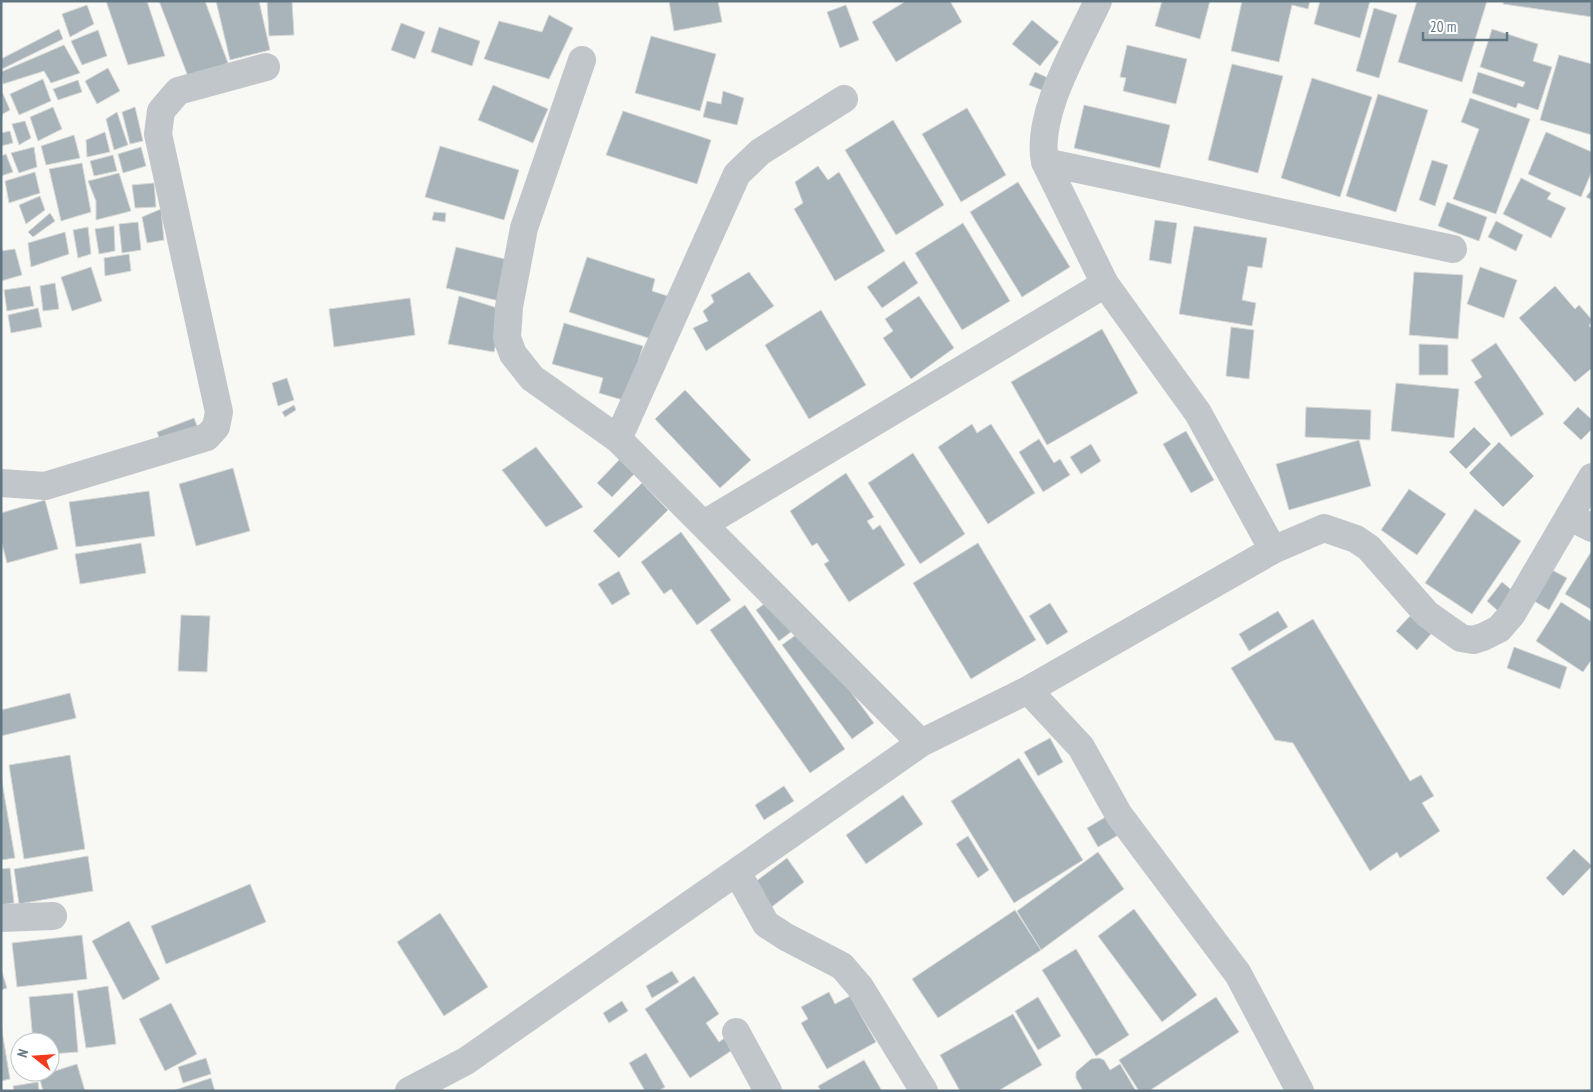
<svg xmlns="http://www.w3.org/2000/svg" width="1593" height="1092" font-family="'PT Sans Narrow',sans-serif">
  <rect width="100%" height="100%" fill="#f8f8f4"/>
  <!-- building -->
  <path fill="#a8b4b9" stroke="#d9d9d7" d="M106,1H147L165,56L128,65Z
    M159,1H205L228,63L189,79Z
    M216,1H259L270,50L230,60Z
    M267,1H292L294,35L269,36Z
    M669,1H718L722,22L674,31Z
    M906,1H950L962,22L896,62L872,22Z
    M1162,1H1210L1200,39L1155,26Z
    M1242,1H1310L1308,9L1292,5L1279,62L1231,51Z
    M1320,1H1370L1360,38L1314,24Z
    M1417,1H1487L1462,82L1398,62Z
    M1504,1H1592V17L1503,4Z
    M87,5L94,24L70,37L62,14Z
    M846,5L859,40L840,48L827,12Z
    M1374,8L1397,15L1379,78L1356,71Z
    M549,15L573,28L549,79L484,59L499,21L542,32Z
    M1032,20L1059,42L1040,66L1012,44Z
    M401,23L425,32L415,59L391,50Z
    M439,27L480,41L472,66L431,52Z
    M59,29L63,39L2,69L1,59Z
    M1492,29L1538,44L1533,61L1552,67L1538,110L1518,103L1516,108L1472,93L1478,72L1523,87L1525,82L1480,67Z
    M98,30L107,56L82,65L71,41Z
    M651,36L716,54L700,111L635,93Z
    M64,45L80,73L51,83L44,71L3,84L1,72Z
    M1127,45L1187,59L1176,104L1123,91L1126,78L1120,77Z
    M1559,55L1592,64V135L1540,120Z
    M1232,64L1283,76L1258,173L1208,160Z
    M108,68L120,91L97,104L85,81Z
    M1035,72L1055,81L1049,93L1029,85Z
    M1312,78L1372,97L1340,197L1281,178Z
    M43,79L51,101L19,115L10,94Z
    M78,80L82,92L58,100L53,89Z
    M493,85L548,109L533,143L478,120Z
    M1,89L10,110L1,115Z
    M723,91L744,98L737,125L703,117L707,101L721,104Z
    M1378,94L1428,110L1396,212L1346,196Z
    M1470,98L1530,119L1496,214L1453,199L1479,129L1461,122Z
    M1084,105L1170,125L1160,168L1074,148Z
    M53,107L62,129L38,141L30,117Z
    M135,107L143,141L130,144L122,112Z
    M967,108L1006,175L961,202L922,134Z
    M623,111L711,140L697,184L606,155Z
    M117,112L128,145L114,150L106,119Z
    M893,120L944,205L896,235L845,150Z
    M25,121L31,138L19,145L12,124Z
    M10,131L13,143L1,146V133Z
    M105,132L110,152L87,157L86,140Z
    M1546,132L1592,152V171L1581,197L1528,174Z
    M74,135L80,158L46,165L41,146Z
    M440,146L519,170L504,220L425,197Z
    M34,147L37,167L19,173L11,153Z
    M141,147L146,166L123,173L118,154Z
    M6,154L13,172L1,176V156Z
    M113,155L117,171L94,176L90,161Z
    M1432,160L1448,165L1435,206L1419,200Z
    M82,163L91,212L61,221L49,169Z
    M818,166L828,180L839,172L885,251L835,281L794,209L803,203L795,182Z
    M35,172L40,193L9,203L5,181Z
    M119,173L131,211L96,220V201L88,181Z
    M1521,178L1551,193L1547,199L1566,208L1551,238L1503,214Z
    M1018,182L1070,267L1022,297L970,212Z
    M154,183L156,207L135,208L132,185Z
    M1592,189V200L1586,197Z
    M40,196L45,210L26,224L19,205Z
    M1447,202L1487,217L1479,241L1438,226Z
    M161,209L164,240L147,243L142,217Z
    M434,212L446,213L445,222L432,220Z
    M50,213L55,221L33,237L28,232Z
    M1155,220L1177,223L1171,264L1149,260Z
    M1496,221L1523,235L1516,251L1488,237Z
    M138,222L141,250L122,253L119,224Z
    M963,223L1010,301L962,330L915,253Z
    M114,226L115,251L99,254L95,229Z
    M1194,226L1267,238L1262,268L1248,266L1242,300L1256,303L1252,326L1179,314Z
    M88,227L91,254L78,258L73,230Z
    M65,232L69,254L31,267L28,243Z
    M456,247L513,261L503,302L446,288Z
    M15,249L22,275L1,281V251Z
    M129,254L131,271L105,276L104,258Z
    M587,257L655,279L652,291L674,298L660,342L569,312Z
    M904,261L918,283L882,308L867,287Z
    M91,267L102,301L72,311L61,277Z
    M1480,267L1517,280L1504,318L1467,304Z
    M749,272L774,306L706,351L693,328L708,321L703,311L714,302L711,295Z
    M1414,272L1463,275L1458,339L1409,335Z
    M55,283L59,309L43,311L40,286Z
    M30,286L34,306L7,311L4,290Z
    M1555,286L1575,309L1579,305L1592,320L1589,326L1592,329V368L1575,382L1519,318Z
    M459,296L504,310L494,352L448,344Z
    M919,296L954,348L911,379L883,338L893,331L885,319Z
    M410,298L415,335L334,347L329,309Z
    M38,308L42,327L11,333L8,315Z
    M821,310L866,385L809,419L765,345Z
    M564,323L643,346L626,401L599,393L603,378L552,364Z
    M1231,327L1254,330L1249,379L1226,376Z
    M1102,329L1138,393L1047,445L1011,382Z
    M1496,343L1544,414L1511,437L1474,382L1482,377L1471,360Z
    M1419,344L1448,345V375H1419Z
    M287,378L294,400L278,406L272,383Z
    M1396,383L1459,389L1454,438L1391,431Z
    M685,390L751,460L720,488L655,419Z
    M294,405L296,410L285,417L282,412Z
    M1306,407L1371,410L1370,440L1305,437Z
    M1578,407L1592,420V429L1581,440L1563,423Z
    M194,418L201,436L164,450L157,432Z
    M972,424L977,433L991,424L1035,493L988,524L938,447Z
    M1474,427L1491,444L1466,469L1449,452Z
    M1186,431L1214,480L1191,493L1163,444Z
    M1039,439L1054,463L1060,459L1070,475L1043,492L1019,452Z
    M1359,440L1371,486L1289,510L1276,464Z
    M1499,442L1534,476L1503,507L1469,473Z
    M1091,444L1101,461L1081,474L1070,457Z
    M536,447L583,507L546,527L502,470Z
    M913,453L965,534L920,564L868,483Z
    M622,457L637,471L612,497L597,483Z
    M233,468L250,531L196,546L179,484Z
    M846,473L874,517L867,521L873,530L880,525L905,565L849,602L824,564L829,561L817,543L812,546L790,511Z
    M642,483L668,510L619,558L593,531Z
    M1409,489L1446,514L1417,555L1381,530Z
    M149,491L155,536L76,547L69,502Z
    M45,500L58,549L7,563L1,540V513Z
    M1475,509L1521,541L1472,614L1425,583Z
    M681,532L731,600L697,625L671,589L664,594L641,562Z
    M141,543L146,573L80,584L75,554Z
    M978,543L1036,640L971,679L913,583Z
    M1591,552L1592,553V610L1565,594Z
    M1552,570L1567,578L1549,610L1534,601Z
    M619,571L630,594L612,605L598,584Z
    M1502,582L1514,592L1498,611L1487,601Z
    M772,598L795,629L779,641L756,610Z
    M1561,602L1592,622V659L1583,672L1536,641Z
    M1050,603L1068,632L1047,645L1029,616Z
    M745,605L845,749L810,773L710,630Z
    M1278,611L1288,627L1249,651L1239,634Z
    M181,615L210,616L207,672L178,671Z
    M1410,616L1431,634L1417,650L1396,631Z
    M1313,619L1410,781L1421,775L1434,796L1422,803L1440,831L1400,858L1397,852L1370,871L1293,743L1275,740L1231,668Z
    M804,629L874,723L852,739L782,645Z
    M1514,647L1567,667L1560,689L1507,668Z
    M70,693L76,718L1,736V710Z
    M1050,738L1063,762L1038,776L1024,752Z
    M70,755L85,849L24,859L9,765Z
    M1019,758L1083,860L1014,903L951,801Z
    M1,776L15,858L1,860Z
    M784,786L794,801L764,820L755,805Z
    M903,795L923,824L866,864L846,835Z
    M1109,815L1120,834L1098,847L1087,828Z
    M968,836L989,870L978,878L956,844Z
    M1574,849L1592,866L1563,896L1546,878Z
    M1098,852L1124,889L1041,950L1017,911Z
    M88,856L93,891L19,904L14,869Z
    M787,858L804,882L769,909L751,885Z
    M10,868L14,903L1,905V869Z
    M250,884L266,922L166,964L151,926Z
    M1134,909L1197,995L1162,1022L1098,936Z
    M1015,910L1041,950L938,1018L912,979Z
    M440,913L488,987L444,1016L397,942Z
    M129,921L160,979L123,1000L92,941Z
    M82,935L87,979L17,987L12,943Z
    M1076,949L1129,1035L1096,1056L1042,970Z
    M1,969L7,988L1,990Z
    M672,971L679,982L652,998L646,986Z
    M694,976L719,1014L706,1023L719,1042L732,1033L740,1045L690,1078L645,1009Z
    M108,986L116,1044L86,1048L77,991Z
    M829,992L835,1004L850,996L876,1042L827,1069L801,1023L808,1019L801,1007Z
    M73,993L78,1052L50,1054V1042H33L29,997Z
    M1038,997L1061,1036L1038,1050L1015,1011Z
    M1216,997L1239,1032L1149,1091H1139L1119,1060Z
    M622,1001L628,1011L609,1023L603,1013Z
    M171,1003L197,1054L165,1071L139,1019Z
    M1013,1014L1042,1065L998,1091H960L940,1055Z
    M1,1025L10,1079L1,1081Z
    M646,1053L665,1087L658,1091H645L629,1063Z
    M206,1058L211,1074L183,1083L178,1067Z
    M1099,1058L1104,1060L1110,1070L1120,1064L1136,1091H1079L1082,1089L1076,1078V1072L1091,1059Z
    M864,1060L882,1091H821L818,1086Z
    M77,1064L85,1091H43L39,1076Z
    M211,1078L215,1091H172Z
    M38,1082L39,1091H14L13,1086Z"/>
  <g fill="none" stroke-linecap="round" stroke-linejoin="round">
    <!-- minor -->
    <path stroke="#c0c6c9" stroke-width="28" d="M1098,1C1078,45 1035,114 1045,162L1105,284L1198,413L1273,550
      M582,60L524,228L509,307L507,338L513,354L532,378L618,439L921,743
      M1045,162L1453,249
      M618,439L737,174L760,152L844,99
      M1,483L45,486L207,437L216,427L219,412L158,134L161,111L178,91L266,67
      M1570,517L1592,528
      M704,524L1105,284
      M1028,690L1081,747L1119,815L1238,974L1300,1091
      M737,872L766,924L786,937L842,966L860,987L924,1091
      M1,918L53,916
      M736,1032L768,1091
      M409,1091L466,1061L921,743L1028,690L1273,550L1324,528L1356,539L1369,548L1427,614L1461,638L1473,640L1483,637L1499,629L1512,614L1592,477"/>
  </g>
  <!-- border -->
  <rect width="1593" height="1092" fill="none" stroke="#607682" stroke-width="5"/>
  <!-- north arrow -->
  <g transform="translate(35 1057) rotate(287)"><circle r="24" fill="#ffffff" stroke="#bfc8cd"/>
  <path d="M0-4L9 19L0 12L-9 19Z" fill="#f03b1c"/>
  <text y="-8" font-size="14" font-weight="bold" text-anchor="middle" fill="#607682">N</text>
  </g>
  <!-- scale -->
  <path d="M1423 32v8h84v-8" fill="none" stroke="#607682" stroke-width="2.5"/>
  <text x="1430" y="32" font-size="15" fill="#607682" stroke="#ffffff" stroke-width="4" paint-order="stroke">20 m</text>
</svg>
